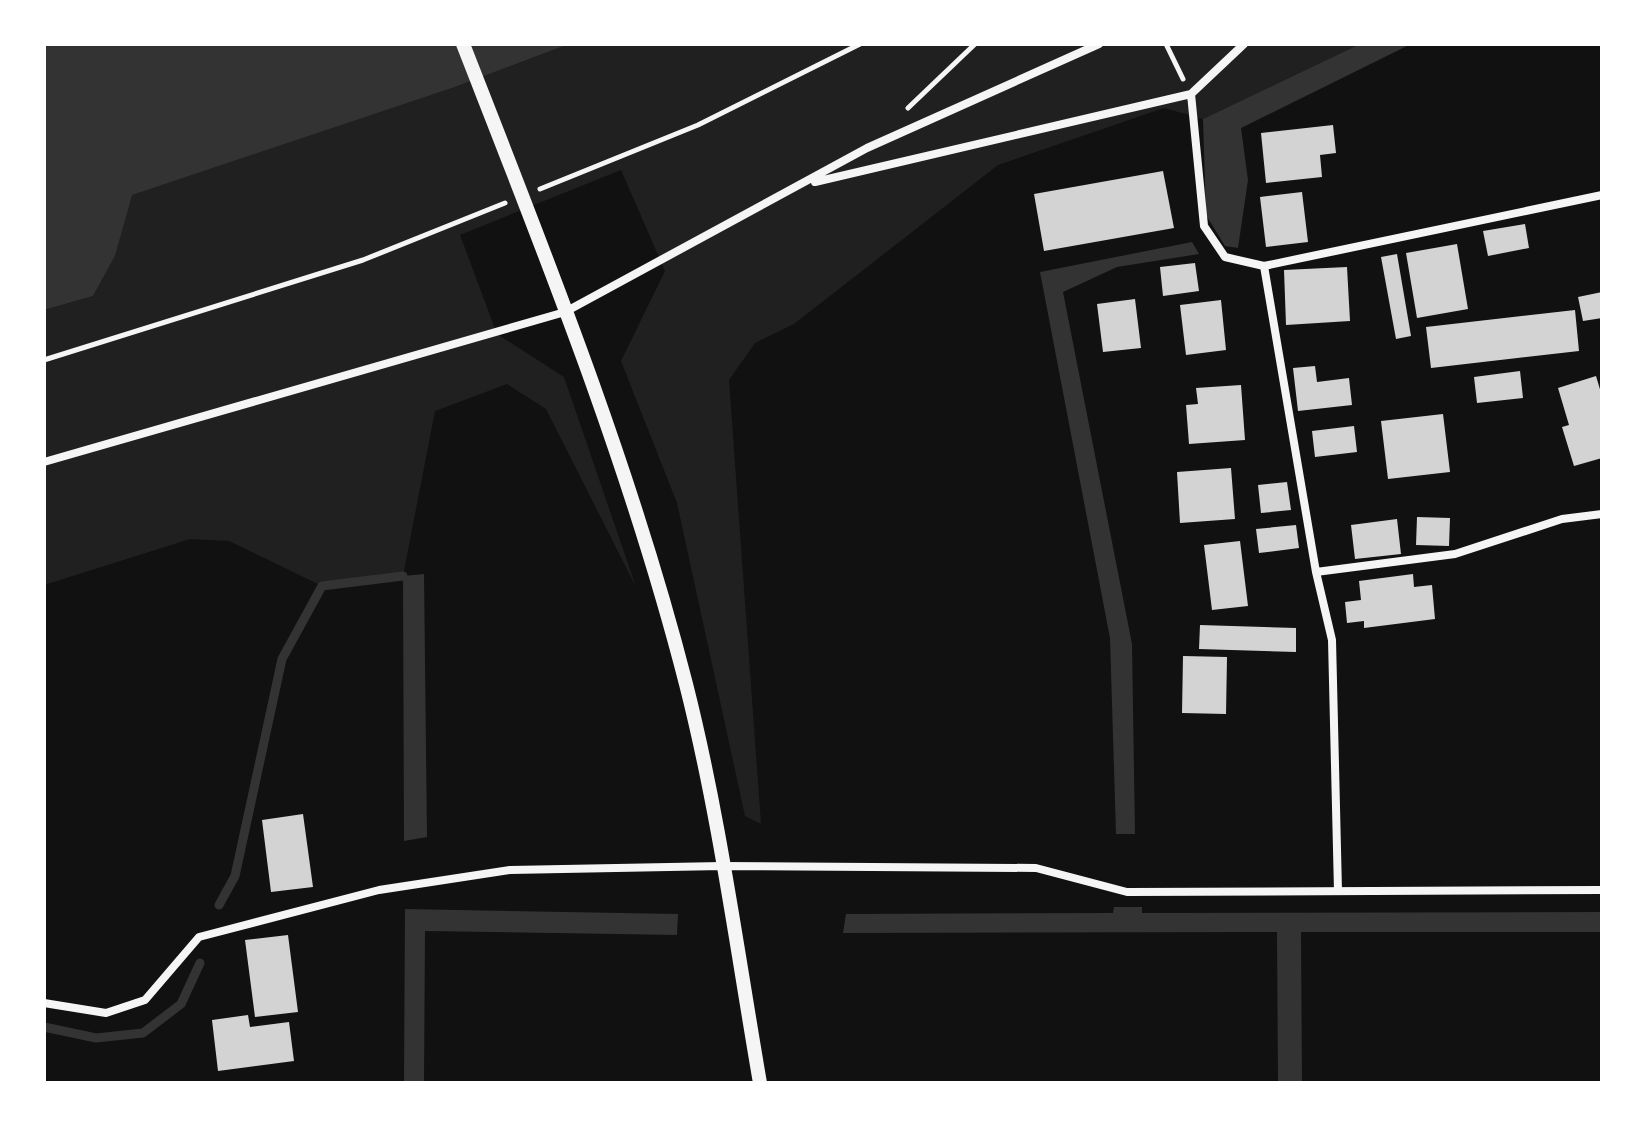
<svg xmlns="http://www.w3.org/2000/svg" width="1646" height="1127" font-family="'Fira Sans Condensed',sans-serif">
  <rect width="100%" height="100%" fill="#111"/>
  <!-- green -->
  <path fill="#202020" d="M569,44H1360L1203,119L1164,108L998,165L794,324L755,343L729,380L761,824L745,816L677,503L621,361L665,271L621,170L460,235L497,334L564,377L636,587L546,409L507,384L435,411L403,576L322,586L229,541L190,539L44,585V310L93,296L115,256L131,195L452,88Z"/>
  <!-- water -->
  <path fill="#333" d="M44,44H569L452,88L132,195L115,256L93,296L44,310Z
    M1360,44H1411L1241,128L1248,180L1238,248L1225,246L1206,215L1203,119Z
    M1192,242L1199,254L1117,267L1063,292L1132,644L1135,834H1116L1110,638L1040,272Z
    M424,574L427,837L404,841L403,576Z
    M1114,907H1142V913L1602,912V932H1301L1302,1083H1278L1277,932L843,933L846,914L1113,913Z
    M405,909L678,914L677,935L425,931L424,1083H404Z"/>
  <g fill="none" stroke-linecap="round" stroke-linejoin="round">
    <!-- stream -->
    <path stroke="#333" stroke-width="9" d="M219,905L235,876L282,659L322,586L403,576
      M44,1027L96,1038L143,1033L181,1004L200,963"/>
  </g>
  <!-- building -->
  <path fill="#d3d3d3" d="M1333,125L1336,153L1320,155L1322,177L1266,183L1261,133Z
    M1163,171L1174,228L1044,251L1034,194Z
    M1302,192L1308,242L1266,247L1260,197Z
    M1525,224L1529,248L1488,256L1483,231Z
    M1457,244L1468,309L1417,318L1406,253Z
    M1397,254L1411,336L1396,339L1381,257Z
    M1195,263L1199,291L1163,296L1160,267Z
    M1347,267L1350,321L1286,325L1284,270Z
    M1602,292V318L1583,321L1578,297Z
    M1135,299L1141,348L1103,352L1097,304Z
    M1221,300L1226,350L1186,355L1180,305Z
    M1575,310L1579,351L1431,368L1426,327Z
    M1315,366L1317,382L1349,378L1352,405L1298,411L1293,368Z
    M1520,371L1523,398L1477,403L1474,377Z
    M1596,376L1602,396V458L1574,466L1562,427L1569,425L1558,388Z
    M1241,385L1245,440L1189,444L1186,405L1198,404L1196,388Z
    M1443,414L1450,472L1388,479L1381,421Z
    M1354,426L1357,452L1315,457L1312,431Z
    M1231,468L1235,519L1180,523L1177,472Z
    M1287,482L1291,510L1261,513L1258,485Z
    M1417,517L1450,518L1449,546L1416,545Z
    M1397,519L1401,554L1355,559L1351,525Z
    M1296,525L1299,548L1259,553L1256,529Z
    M1240,541L1248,606L1212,610L1204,545Z
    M1413,574L1414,587L1432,585L1435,619L1364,628V621L1347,623L1345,602L1361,600L1359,581Z
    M1200,625L1296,628V652L1199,649Z
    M1183,656L1227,657L1226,714L1182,713Z
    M303,814L313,887L271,892L262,820Z
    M288,935L298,1012L255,1017L245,940Z
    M248,1015L250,1027L289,1022L294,1061L218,1071L212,1020Z"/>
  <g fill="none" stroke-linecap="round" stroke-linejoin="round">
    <!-- path -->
    <path stroke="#f5f5f5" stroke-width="5" d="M1166,44L1183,79
      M908,108L975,44
      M540,189L698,125L860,44
      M44,360L363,260L505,203"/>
    <!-- minor -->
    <path stroke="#f5f5f5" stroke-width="8" d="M1191,94L1204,226L1225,257L1264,266L1316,572L1332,640L1338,891
      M815,182L1191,94L1244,44
      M1264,266L1602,195
      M44,462L565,312L867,148L1099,44
      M1316,572L1455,554L1562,519L1602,514
      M44,1003L106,1013L145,1000L199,937L379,890L510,870L722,866L1036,868L1127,892L1602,890"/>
    <!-- tertiary -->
    <path stroke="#f5f5f5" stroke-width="14" d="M463,44C545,254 630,465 686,684C719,814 737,950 760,1083"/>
  </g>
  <!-- border -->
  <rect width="1646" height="1127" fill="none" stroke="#ffffff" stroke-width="92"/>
</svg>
